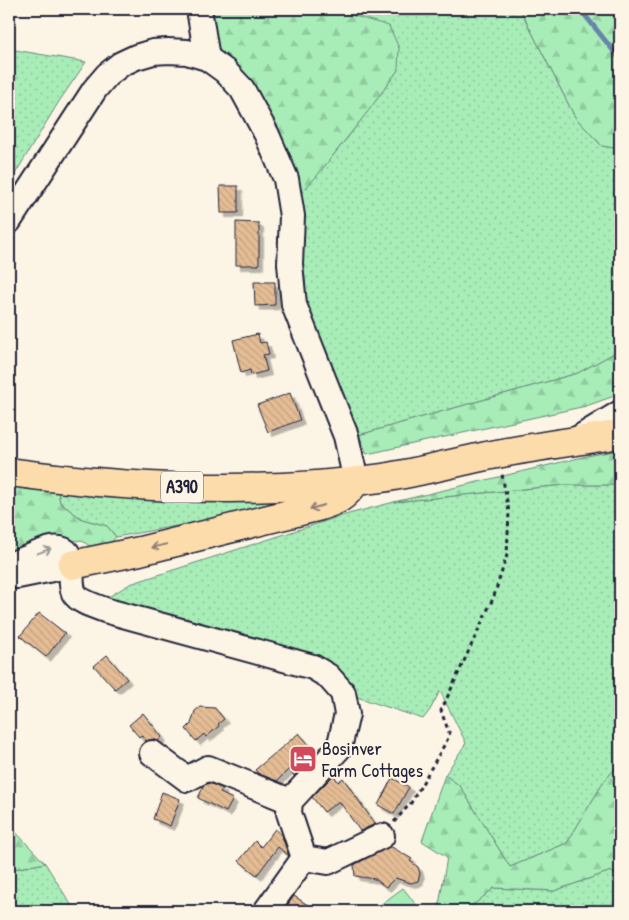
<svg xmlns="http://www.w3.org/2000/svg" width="629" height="920" font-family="'Patrick Hand',sans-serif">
  <defs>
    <pattern id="grass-dots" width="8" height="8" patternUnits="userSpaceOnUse" patternTransform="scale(1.25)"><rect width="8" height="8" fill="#a8edb8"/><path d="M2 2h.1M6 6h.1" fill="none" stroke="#90cb9f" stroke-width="1.8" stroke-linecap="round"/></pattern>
    <pattern id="forest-firs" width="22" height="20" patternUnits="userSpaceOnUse" patternTransform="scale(1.25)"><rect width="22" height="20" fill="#a8edb8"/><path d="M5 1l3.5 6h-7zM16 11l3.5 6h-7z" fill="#90cb9f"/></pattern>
    <pattern id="building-back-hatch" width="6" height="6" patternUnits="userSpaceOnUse" patternTransform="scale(1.25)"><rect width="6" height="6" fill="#e5bd95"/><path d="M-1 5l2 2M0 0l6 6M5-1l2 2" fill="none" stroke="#c4a281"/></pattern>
    <filter id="shadow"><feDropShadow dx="4.5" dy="4.5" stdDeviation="0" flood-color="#0004"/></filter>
  </defs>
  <rect width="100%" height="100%" fill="#fcf5e5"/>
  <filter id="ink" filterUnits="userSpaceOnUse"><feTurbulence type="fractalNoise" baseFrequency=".02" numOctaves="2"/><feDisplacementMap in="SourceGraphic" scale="10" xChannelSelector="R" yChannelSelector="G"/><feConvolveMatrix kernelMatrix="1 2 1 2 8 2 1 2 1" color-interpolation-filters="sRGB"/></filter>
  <g filter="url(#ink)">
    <!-- grass -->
    <path fill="url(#grass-dots)" stroke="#65887a" d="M311,9H520L575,117L602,146L620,149V350L578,373L359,435L307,305L298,196C334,157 367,113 398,70L338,11Z
      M9,49L86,62L58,103L9,184Z
      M563,485H620V765H618L603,783L567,843L510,867L460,786L445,775L466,743L440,691L430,710L423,719L357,697L347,682L105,599L130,584L341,516L394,502Z
      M58,491L319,500L116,537L107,526L82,519L60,503Z
      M45,863L75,911H9V870Z
      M611,871L620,880V911H466L494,888L554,891Z"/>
    <!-- forest -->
    <path fill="url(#forest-firs)" stroke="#65887a" d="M208,9H311L338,11L389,26L399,48L398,70L369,110L316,177L298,196L214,53Z
      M520,9H620V149L602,146L575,117Z
      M620,350V394L586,406L367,454L359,435L578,373Z
      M620,450V485H563L394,502L587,456Z
      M9,483L58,491L60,503L82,519L107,526L116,537L107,547H91L81,540L64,543L9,560Z
      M618,765H620V880L611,871L554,891L494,888L466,911H438L447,857L422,841L445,775L460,786L510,867L567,843L603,783Z
      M9,825L45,863L9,870Z"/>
    <!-- park -->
    <path fill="#a8edb8" stroke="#65887a" d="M403,888L421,911H372Z"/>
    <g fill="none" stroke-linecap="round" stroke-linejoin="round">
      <!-- stream -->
      <path stroke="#6884a9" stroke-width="5" d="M580,9L620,59"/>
    </g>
    <!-- building -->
    <path fill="url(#building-back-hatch)" stroke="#22223b" filter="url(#shadow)" d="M220,186H238V213H221Z
      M236,222L259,223V265H236Z
      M254,282H275V305L255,306Z
      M258,334L260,343L266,342L269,354L263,355L267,371L251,375L250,370L241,373L233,340Z
      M290,393L300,420L268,432L257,405Z
      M39,613L65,633L46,657L20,636Z
      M107,655L127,679L115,689L94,666Z
      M200,707L215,708L224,719L218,724L219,726L206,737L204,734L196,741L186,729L191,724L195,711Z
      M143,713L162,737L158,741L153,739L146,741L141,735L139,737L129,725Z
      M299,733L316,753L294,776L289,769L277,781L259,774L255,770Z
      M334,775L338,782L343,778L375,824L360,831L339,801L324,812L312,797Z
      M392,778L409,787L394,814L378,805Z
      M209,783L223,789L220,793L233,799L226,812L198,798L204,785Z
      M162,792L180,799L170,826L153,819Z
      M275,829L281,834L289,856L278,847L257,875L239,861L255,841L261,847Z
      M390,846L412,859L410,861L418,867L420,874L418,881L411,883L395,878L386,887L375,879L355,876L354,865Z
      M294,896L317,911H283Z"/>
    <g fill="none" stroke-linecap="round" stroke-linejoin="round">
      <defs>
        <path id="minor" d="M199,9L207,58
          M9,221L95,89L107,75L121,64L136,57L153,52L168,51L187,52L207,58L225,71L242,89L267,135L286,179L292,216L290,264L294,305L346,436L356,481
          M579,438L620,413
          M9,567C14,562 23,560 30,557C41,552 64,540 70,558C74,569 69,582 74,593C80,603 98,607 108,611L313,667L328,676L343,693L347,714L339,748L290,801L208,768L187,779L152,753
          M9,576H18L72,565
          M304,858L328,862L382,836
          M266,911L304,858L289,813L290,801"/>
        <path id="highway" d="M9,472C132,489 259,495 382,478C421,472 459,461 497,454C538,446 579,441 620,434
          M72,565L140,551L317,507C336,501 344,499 356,481"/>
      </defs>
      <!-- minor casing -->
      <use href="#minor" stroke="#22223b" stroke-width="28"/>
      <!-- highway casing -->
      <use href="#highway" stroke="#22223b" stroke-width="31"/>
      <!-- path -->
      <path stroke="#22223b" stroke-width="3" stroke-dasharray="4 4" stroke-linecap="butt" d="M394,822L411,803L450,735L441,711L494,596L507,555L509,512L502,474"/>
      <!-- minor -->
      <use href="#minor" stroke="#fcf5e5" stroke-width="24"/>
      <!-- highway -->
      <use href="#highway" stroke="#fddcac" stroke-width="28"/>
    </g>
    <!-- one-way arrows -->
    <defs><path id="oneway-shaft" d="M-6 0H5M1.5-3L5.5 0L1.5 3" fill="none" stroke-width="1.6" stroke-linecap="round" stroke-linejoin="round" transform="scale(1.25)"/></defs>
    <g stroke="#907f74">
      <use href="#oneway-shaft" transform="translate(317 507) rotate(164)"/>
      <use href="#oneway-shaft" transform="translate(159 546) rotate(166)"/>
    </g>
    <use stroke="#9a9698" href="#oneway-shaft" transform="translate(44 551) rotate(-20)"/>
  </g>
  <!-- icons -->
  <defs>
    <symbol id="hotel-square" viewBox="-11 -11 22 22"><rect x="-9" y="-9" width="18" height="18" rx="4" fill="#d1495b" stroke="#fcf5e5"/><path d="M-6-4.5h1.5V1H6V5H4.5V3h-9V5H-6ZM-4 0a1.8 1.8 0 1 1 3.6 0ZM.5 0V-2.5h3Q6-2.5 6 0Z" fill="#fff"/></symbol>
  </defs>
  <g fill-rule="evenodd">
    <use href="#hotel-square" x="287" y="743" width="32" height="32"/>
  </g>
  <g text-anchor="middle" stroke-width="4" stroke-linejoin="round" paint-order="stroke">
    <!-- shield labels -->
    <rect fill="#fcf5e5" stroke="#63616e" stroke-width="1" x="161" y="471.5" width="42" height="31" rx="4"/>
    <g font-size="18" font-weight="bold" fill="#22223b">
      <text x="182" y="493">A390</text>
    </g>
    <!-- poi labels -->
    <g font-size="19" fill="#22223b" stroke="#fcf5e5" text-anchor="start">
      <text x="322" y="755">Bosinver<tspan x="322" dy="22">Farm Cottages</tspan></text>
    </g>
  </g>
  <!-- margin -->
  <rect width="629" height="920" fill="none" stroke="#fcf5e5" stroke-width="30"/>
  <rect x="15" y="15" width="599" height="890" fill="none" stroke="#22223b" stroke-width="2" filter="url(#ink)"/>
</svg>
